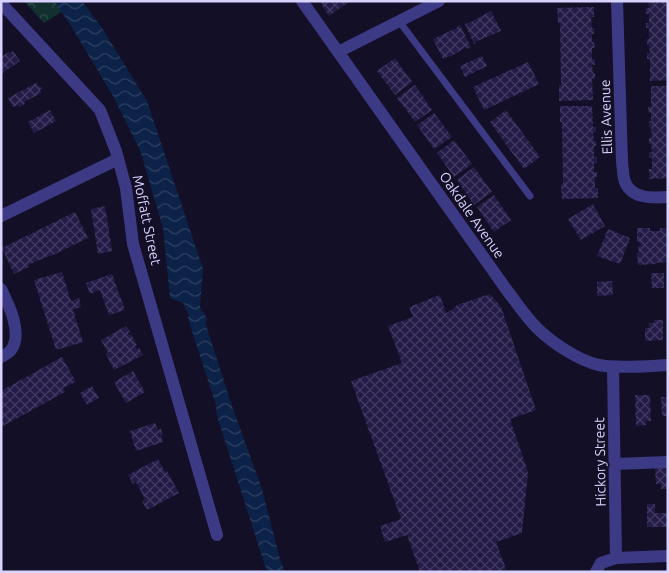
<svg xmlns="http://www.w3.org/2000/svg" width="669" height="573" font-family="Ubuntu,sans-serif">
  <defs>
    <pattern id="park-crowns" width="20" height="18" patternUnits="userSpaceOnUse" patternTransform="scale(1.25)"><rect width="20" height="18" fill="#12302f"/><path d="M2 6a3 3 0 1 1 6 0M12 15a3 3 0 1 1 6 0" fill="none" stroke="#344d4e"/></pattern>
    <pattern id="water-waves" width="16" height="10" patternUnits="userSpaceOnUse" patternTransform="scale(1.25)"><rect width="16" height="10" fill="#0c2248"/><path d="M0 5q4-4 8 0t8 0" fill="none" stroke="#2f4163"/></pattern>
    <pattern id="building-cross-hatch" width="8" height="8" patternUnits="userSpaceOnUse" patternTransform="scale(1.25)"><rect width="8" height="8" fill="#241b47"/><path d="M0 0l8 8M0 8l8-8" fill="none" stroke="#433b63"/></pattern>
  </defs>
  <rect width="100%" height="100%" fill="#130f26"/>
  <!-- park -->
  <path fill="url(#park-crowns)" d="M24,1H78L44,23Z"/>
  <!-- water -->
  <path fill="url(#water-waves)" d="M54,1H82L102,28L147,101L203,269L200,306L202,312H204L207,320L205,322L232,406L262,489L280,559L285,572H267L217,416L216,405L190,325L188,317L189,316L183,303L170,298L163,228L140,150L113,96L71,26Z"/>
  <!-- building -->
  <path fill="url(#building-cross-hatch)" d="M319,1H350L329,16Z
    M648,1H668V80L650,81V59H647V53H650L649,45H647V39H649V28H646V23H649V14H646V8H649Z
    M594,7V17H591L592,28H594V34H592V42H594L595,48H592V59H595V65H592L593,73H595V79H592L593,100L559,101V85H561L560,23H558L557,8Z
    M491,11L501,31L475,42L476,43L474,44L465,24L466,23L467,24Z
    M460,25L471,47L467,49L466,47L450,57L449,56L443,59L433,39L457,28V27Z
    M13,51L20,61L1,74V57L9,52L10,53Z
    M482,56L487,66L465,77L460,66Z
    M395,58L412,82L395,95L377,71Z
    M528,62L539,84L484,110L473,87Z
    M36,83L39,87L40,86L42,88L40,90L41,93L24,102L25,104L19,107L18,105L13,107L8,98Z
    M415,85L432,110L415,122L397,98Z
    M651,86H668V178L649,179V169H652V158H649V152H652L651,144H649V138H652L651,127H649V121H651V113H649L648,107H651Z
    M560,106H592L593,127H596V132H593L594,141H596V146H594V157H597V163H594V172H597V177H595V188H598V198L562,199L561,184H563L562,122H560Z
    M50,110L56,121L34,133L28,122Z
    M506,110L540,157L524,169L490,122Z
    M434,113L452,137L434,149L417,125Z
    M454,140L472,164L454,177L437,153Z
    M474,167L492,192L474,205L457,180Z
    M494,195L511,220L494,232L477,207Z
    M593,204L605,226L581,240L568,219Z
    M105,206L112,251L98,254L91,209Z
    M75,212L88,238L51,256V255L28,265L29,267L14,274L2,248Z
    M637,228H650V231H660V228H666V230H668V262L656,263V264L638,265L637,253H639L638,246H640L639,241L637,242Z
    M608,229L630,238L620,264L597,256Z
    M62,272L71,301L79,298L81,307L73,310L83,342L56,350L34,280Z
    M651,273H664V288H652Z
    M112,274L125,310L109,315L100,290L90,294L86,283Z
    M612,281L613,295L597,296V282Z
    M490,294L501,307L536,410L510,419L528,472L522,533L496,542L506,569L496,572H420L407,535L385,542L380,526L401,519L351,381L402,363L388,326L413,317L409,307L440,295L446,313L452,310L457,305Z
    M654,320H663V340L645,341V328H649V323H654Z
    M126,326L130,332L128,333L129,335L131,334L137,345L135,346L137,349L139,348L143,355L114,370L106,354L108,353L101,340Z
    M62,357L76,382L63,388L65,392L1,427V391Z
    M133,371L145,392L126,403L114,382Z
    M92,386L99,398L87,405L80,393Z
    M635,395H650L651,421H646V425L636,426Z
    M661,397H668V416H662Z
    M155,423L158,430L161,429L163,435L161,436L163,442L136,451L130,431Z
    M158,459L165,472L167,471L179,493L147,510L142,501L145,499L136,482L133,484L128,475Z
    M667,467V489H661V484H656L655,468Z
    M647,504H655V513H667V527H647Z"/>
  <g fill="none" stroke-linecap="round" stroke-linejoin="round">
    <!-- service -->
    <path stroke="#3d3a85" stroke-width="7" d="M399,21L530,196"/>
    <!-- minor -->
    <path stroke="#3d3a85" stroke-width="12" d="M617,1L622,162C623,169 623,177 625,182C632,199 652,198 668,197
      M1,3L100,110L116,151L126,188L133,244L217,535
      M338,52L439,1
      M1,216L118,159
      M1,289C9,305 23,334 11,350C9,353 4,355 1,357
      M613,367L616,558
      M615,464L668,462
      M596,572L601,563L616,558L668,556"/>
    <!-- tertiary -->
    <path stroke="#3d3a85" stroke-width="12" d="M302,1L506,289C516,302 525,316 537,328C551,342 579,361 599,365C617,369 648,366 668,365"/>
  </g>
  <g text-anchor="middle" stroke-width="4" stroke-linejoin="round" paint-order="stroke">
    <!-- street labels -->
    <g font-size="14" fill="#d9d4ff" stroke="#130f26">
      <text transform="translate(606 117) rotate(-92)" y="5">Ellis Avenue</text>
      <text transform="translate(472 215) rotate(55)" y="5">Oakdale Avenue</text>
      <text transform="translate(147 220) rotate(78)" y="5">Moffatt Street</text>
      <text transform="translate(600 462) rotate(-91)" y="5">Hickory Street</text>
    </g>
  </g>
  <!-- border -->
  <rect width="669" height="573" fill="none" stroke="#d9d4ff" stroke-width="5"/>
</svg>
